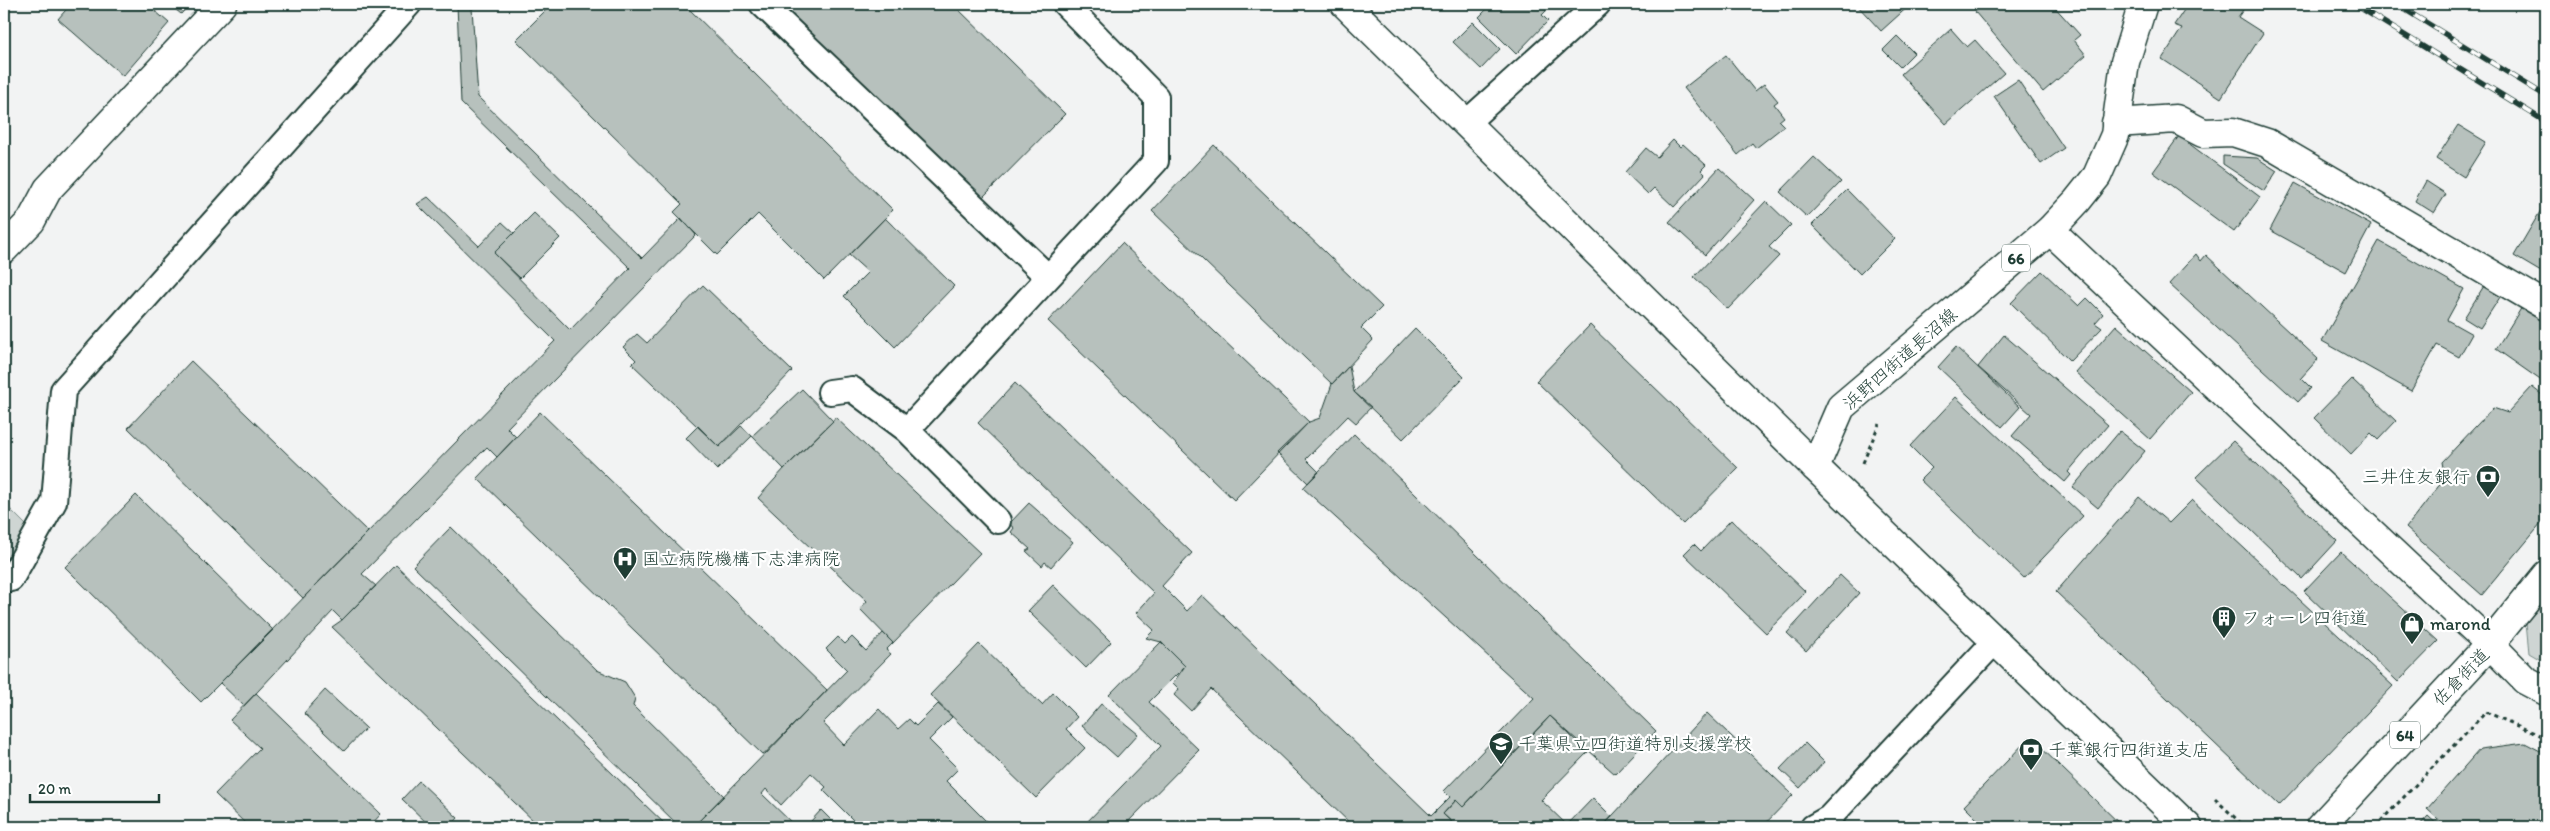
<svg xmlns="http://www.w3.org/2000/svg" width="2550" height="831" font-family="Itim,'Klee One',sans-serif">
  <rect width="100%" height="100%" fill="#f2f3f3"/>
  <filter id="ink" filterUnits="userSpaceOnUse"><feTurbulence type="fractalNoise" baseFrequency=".02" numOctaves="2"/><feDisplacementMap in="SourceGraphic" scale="10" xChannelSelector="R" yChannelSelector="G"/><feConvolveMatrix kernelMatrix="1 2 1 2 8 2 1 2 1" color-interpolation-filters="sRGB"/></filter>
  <g filter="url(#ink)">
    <!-- green -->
    <path fill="#ced5d3" stroke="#768984" d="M4,503L41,540L4,576Z
      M2546,601V663L2529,653L2526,622Z"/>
    <!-- building -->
    <path fill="#b7c1bd" stroke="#1f3d34" d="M71,4H147L169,23L123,76L58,19Z
      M169,4H190L181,14Z
      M457,4H476L472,8L478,97L642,258L681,218L696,235L507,428L516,437L497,457L487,447L362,574L376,586L342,620L333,611L244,706L220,683L555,341L417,204L428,197L479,246L502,222L514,233L494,253L570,330L630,268L461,103Z
      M552,4H684L893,210L824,280L758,214L717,255L674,212L682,204L516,40Z
      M782,4H953L1065,114L980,200Z
      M1492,4H1539L1546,11L1542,15L1548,21L1516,54L1479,17Z
      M1856,4H1911L1881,31Z
      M1985,4H2052L2080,35L2074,40L2086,55L2043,92L1975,12Z
      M2188,4H2234L2243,10L2238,17L2263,33L2221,98L2162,59L2182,28L2174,25Z
      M1473,22L1500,49L1481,69L1453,42Z
      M1951,29L1967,47L1975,40L2004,73L1946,124L1901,74Z
      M1897,36L1914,53L1900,67L1883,50Z
      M1726,55L1755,91L1764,84L1778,101L1774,104L1784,117L1779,121L1784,126L1756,148L1752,143L1738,155L1684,88Z
      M2018,80L2064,148L2041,164L1994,96Z
      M2458,125L2486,142L2464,177L2436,159Z
      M2179,136L2260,197L2234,232L2153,172Z
      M1673,140L1680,147L1683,144L1706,165L1701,170L1705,174L1674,207L1654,188L1648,194L1625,172L1646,148L1657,157Z
      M1214,145L1382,307L1361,328L1373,340L1332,384L1152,211Z
      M2223,156L2257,158L2277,171L2264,191L2223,164Z
      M1814,157L1841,182L1807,217L1780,192Z
      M1719,168L1754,200L1705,255L1669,222Z
      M2426,181L2446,194L2434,213L2415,201Z
      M2295,183L2371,225L2346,272L2270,230Z
      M1847,190L1895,239L1860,274L1812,225Z
      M1766,201L1791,225L1769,247L1779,256L1728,309L1694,277Z
      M2544,205L2546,206V275L2514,256Z
      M534,213L560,238L520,278L494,253Z
      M885,218L954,286L895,347L844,296L868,272L849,255Z
      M2379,241L2464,289L2447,320L2472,334L2459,357L2437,345L2411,391L2322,341Z
      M1122,243L1309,422L1234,500L1048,321Z
      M2196,254L2201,261L2206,255L2318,359L2301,378L2311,388L2298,402L2169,284Z
      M2042,271L2079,306L2087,298L2103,314L2095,323L2102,328L2070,361L2011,303Z
      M2487,281L2504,291L2480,328L2464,318Z
      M703,285L792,371L719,447L632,364L636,360L623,347L637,334L647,343Z
      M2525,302L2546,316V384L2496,349Z
      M1590,325L1738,468L1683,524L1536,381Z
      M2116,325L2191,392L2150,439L2075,372Z
      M1415,328L1464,377L1403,439L1354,392Z
      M2004,335L2108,425L2068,472L2071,475L2065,482L2012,436L2031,414L1978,367Z
      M1956,347L2020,407L2002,427L1938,367Z
      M191,361L368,532L303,598L128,428Z
      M1349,366L1354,392L1371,407L1356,423L1348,416L1306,459L1319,472L1308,483L1277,453L1309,422L1320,418L1332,384Z
      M2352,379L2396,421L2378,440L2371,433L2351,454L2314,418Z
      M1015,383L1192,553L1162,586L1187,611L1202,595L1431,816L1450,797L1444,791L1534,698L1303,488L1354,434L1656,731L1615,774L1550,716L1463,807L1456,800L1443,814L1457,827H1354L1211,689L1191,711L1174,695L1179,689L1173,683L1185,666L1161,642L1146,638L1154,630L1136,613L1154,593L978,423Z
      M2532,387L2546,398V518L2482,595L2406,528L2445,478L2442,462L2493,408L2508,413Z
      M802,389L833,421L784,469L752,436Z
      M1956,397L2083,516L2024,578L1920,480L1932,468L1910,446Z
      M540,412L827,690L764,756L477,478Z
      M835,417L980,553L893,643L860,609L867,601L758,498L784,469L833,421Z
      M698,426L719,447L741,426L752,436L717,470L686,438Z
      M2120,431L2145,451L2098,508L2073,487Z
      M2233,441L2337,541L2302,579L2196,477Z
      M136,495L273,630L201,702L65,567Z
      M2139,497L2169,523L2192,500L2393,686L2279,805L2056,592Z
      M1029,503L1073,542L1051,567L1045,562L1042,566L1026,551L1030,549L1011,532L1014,528L1009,524Z
      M1731,520L1806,592L1766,633L1684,554L1694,544L1701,551Z
      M451,527L597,670L625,682L635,698L633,706L724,796L693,827H680L413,566Z
      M2341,552L2438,641L2398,682L2304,591Z
      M396,565L668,827H540L332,627L342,620Z
      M1840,575L1859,593L1806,651L1787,633Z
      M1053,585L1111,642L1086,668L1028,611Z
      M883,633L893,643L886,650L891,654L823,723L844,745L879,709L898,729L909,719L916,726L938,704L952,717L929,740L958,769L946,781L992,827H860L823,790L826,787L811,773L781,805L766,789L762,794L796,827H693L847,670L826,649L838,637L845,644L852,637L866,651Z
      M1161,642L1185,666L1149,702L1199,750L1123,827H1082L1161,746L1109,695Z
      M979,644L1042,705L1053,693L1077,717L1066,729L1085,748L1036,798L930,695Z
      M325,690L366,728L344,751L304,713Z
      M256,693L381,814L369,827H249L215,794L260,748L230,720Z
      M1101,704L1138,734L1117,757L1082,726Z
      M1707,713L1793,795L1762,827H1602Z
      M1550,716L1588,752L1541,800L1567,825L1593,798L1612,817L1602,827H1457L1443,814L1456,800L1463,807Z
      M2030,737L2123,827H1985L1964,806Z
      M1805,743L1824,762L1800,788L1780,769Z
      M2525,743L2546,754V827H2447L2427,809L2480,749Z
      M419,781L458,818L450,827H431L402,799Z
      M821,810L838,827H818L811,821Z
      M2428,816L2440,827H2418Z"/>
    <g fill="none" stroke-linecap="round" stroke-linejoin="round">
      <defs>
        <path id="service" d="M762,4L1048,277
          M1466,123L1598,4
          M830,392L852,389L907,430L998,521
          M907,430L1156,161V97L1065,4
          M11,579L54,502L63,390L409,4
          M1813,827L1829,818L1996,640"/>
        <path id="minor" d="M2116,123L2176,119L2203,133L2233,132L2267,143L2546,306
          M2050,230L2490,644L2546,575
          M4,249L31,221L48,189L222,4"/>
        <path id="tertiary" d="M1345,4L1815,467"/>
        <path id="primary" d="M2143,4L2125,62L2115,135L2097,176L2077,201L2050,230L1841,407L1815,467L2188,827
          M2320,827L2490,644L2525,680L2546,691"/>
      </defs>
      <!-- service casing -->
      <use href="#service" stroke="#1f3d34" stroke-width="28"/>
      <!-- minor casing -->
      <use href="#minor" stroke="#1f3d34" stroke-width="31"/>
      <!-- tertiary casing -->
      <use href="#tertiary" stroke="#1f3d34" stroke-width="31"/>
      <!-- primary casing -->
      <use href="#primary" stroke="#1f3d34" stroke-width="31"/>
      <!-- path -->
      <path stroke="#1f3d34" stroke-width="3" stroke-dasharray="4 4" stroke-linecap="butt" d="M1863,463L1879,424
        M2215,799L2245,827
        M2375,827L2486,712L2546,738"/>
      <!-- service -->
      <use href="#service" stroke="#fff" stroke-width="24"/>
      <!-- minor -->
      <use href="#minor" stroke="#fff" stroke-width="28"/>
      <!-- tertiary -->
      <use href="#tertiary" stroke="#fff" stroke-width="28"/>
      <!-- primary -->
      <use href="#primary" stroke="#fff" stroke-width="28"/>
      <defs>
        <path id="rail" d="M2354,4L2546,122
          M2396,4L2546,96"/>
      </defs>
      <!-- rail casing -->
      <use href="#rail" stroke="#1f3d34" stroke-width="5.5"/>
      <!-- rail -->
      <use href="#rail" stroke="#fff" stroke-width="4" stroke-dasharray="11" stroke-linecap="butt"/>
    </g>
  </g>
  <!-- icons -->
  <defs>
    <symbol id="bank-pin" viewBox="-11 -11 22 30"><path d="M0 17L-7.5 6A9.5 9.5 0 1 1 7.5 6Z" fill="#1f3d34" stroke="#fff"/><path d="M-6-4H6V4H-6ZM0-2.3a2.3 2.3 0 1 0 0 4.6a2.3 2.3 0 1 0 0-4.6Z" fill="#fff"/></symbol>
    <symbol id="hospital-pin" viewBox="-11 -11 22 30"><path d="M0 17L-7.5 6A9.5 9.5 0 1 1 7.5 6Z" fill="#1f3d34" stroke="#fff"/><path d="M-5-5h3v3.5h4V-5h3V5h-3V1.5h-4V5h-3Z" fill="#fff"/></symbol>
    <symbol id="building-pin" viewBox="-11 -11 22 30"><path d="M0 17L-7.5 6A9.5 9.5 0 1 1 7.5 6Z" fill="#1f3d34" stroke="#fff"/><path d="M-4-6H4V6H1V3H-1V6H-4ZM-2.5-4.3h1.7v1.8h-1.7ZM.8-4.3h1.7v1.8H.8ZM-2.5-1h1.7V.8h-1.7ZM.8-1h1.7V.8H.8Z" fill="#fff"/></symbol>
    <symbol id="shop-pin" viewBox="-11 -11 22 30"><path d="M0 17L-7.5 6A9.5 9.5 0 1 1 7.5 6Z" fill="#1f3d34" stroke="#fff"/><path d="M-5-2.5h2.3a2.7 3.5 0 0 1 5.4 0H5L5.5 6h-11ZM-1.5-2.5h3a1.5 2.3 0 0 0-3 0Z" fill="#fff"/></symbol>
    <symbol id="school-pin" viewBox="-11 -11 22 30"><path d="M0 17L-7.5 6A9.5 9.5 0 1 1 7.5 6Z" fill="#1f3d34" stroke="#fff"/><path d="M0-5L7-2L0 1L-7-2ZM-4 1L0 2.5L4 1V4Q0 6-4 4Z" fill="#fff"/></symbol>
  </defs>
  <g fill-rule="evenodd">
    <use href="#bank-pin" x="2474" y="463" width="28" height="38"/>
    <use href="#hospital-pin" x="611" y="545" width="28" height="38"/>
    <use href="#building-pin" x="2210" y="604" width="28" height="38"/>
    <use href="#shop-pin" x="2398" y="610" width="28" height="38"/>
    <use href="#school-pin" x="1487" y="730" width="28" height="38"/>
    <use href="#bank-pin" x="2017" y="736" width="28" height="38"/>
  </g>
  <g text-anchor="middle" stroke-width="4.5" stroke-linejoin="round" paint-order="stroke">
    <!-- shield labels -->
    <g fill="#fff" stroke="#627771" stroke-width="1">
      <rect x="2002" y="244.5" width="28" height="27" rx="4"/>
      <rect x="2390" y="721.5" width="30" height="27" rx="4"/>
    </g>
    <g font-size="16" font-weight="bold" fill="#1f3d34">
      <text x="2016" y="264">66</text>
      <text x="2405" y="741">64</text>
    </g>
    <!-- street labels -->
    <g font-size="18" fill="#1f3d34" stroke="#fff">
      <text transform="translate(1900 359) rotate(-41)" y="6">浜野四街道長沼線</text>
      <text transform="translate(2461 677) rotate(-46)" y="6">佐倉街道</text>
    </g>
    <!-- poi labels -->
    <g font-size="18" fill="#1f3d34" stroke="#fff" text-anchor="start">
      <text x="2470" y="483" text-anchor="end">三井住友銀行</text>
      <text x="642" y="565">国立病院機構下志津病院</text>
      <text x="2242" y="624">フォーレ四街道</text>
      <text x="2430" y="630">marond</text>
      <text x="1518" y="750">千葉県立四街道特別支援学校</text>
      <text x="2048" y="756">千葉銀行四街道支店</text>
    </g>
  </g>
  <!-- margin -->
  <rect width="2550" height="831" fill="none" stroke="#fff" stroke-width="20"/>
  <rect x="10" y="10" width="2530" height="811" fill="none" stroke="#1f3d34" stroke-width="2" filter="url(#ink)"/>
  <!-- scale -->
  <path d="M30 794v8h129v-8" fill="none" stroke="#1f3d34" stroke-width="2.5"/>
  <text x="38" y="794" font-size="15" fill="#1f3d34" stroke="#ffffff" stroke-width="4" paint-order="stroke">20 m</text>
</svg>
